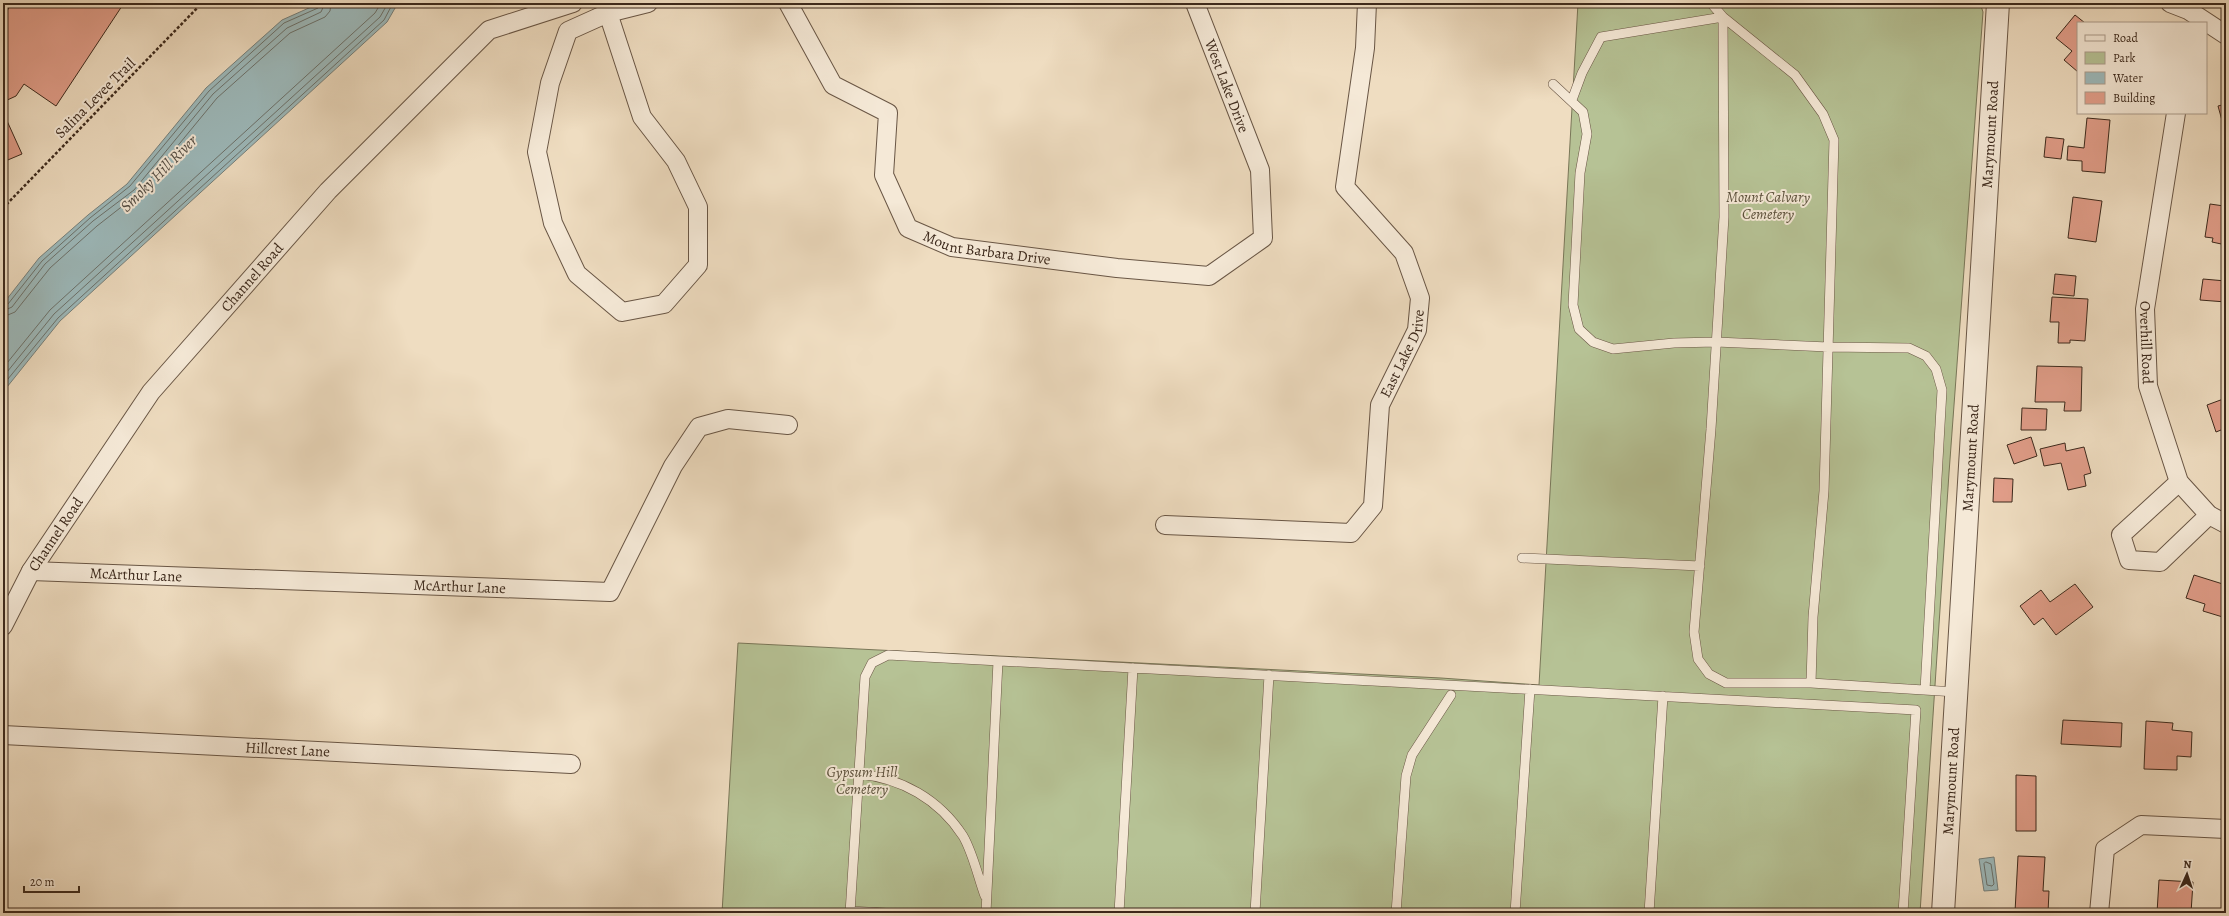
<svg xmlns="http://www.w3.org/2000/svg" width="2229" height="916" font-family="Alegreya,serif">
  <rect width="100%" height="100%" fill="#efddc1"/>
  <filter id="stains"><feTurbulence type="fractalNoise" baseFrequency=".005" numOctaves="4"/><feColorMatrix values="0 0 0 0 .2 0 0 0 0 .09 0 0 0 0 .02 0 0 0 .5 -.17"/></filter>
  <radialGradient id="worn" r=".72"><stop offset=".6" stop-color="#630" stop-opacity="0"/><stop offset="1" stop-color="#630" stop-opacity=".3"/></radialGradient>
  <!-- green -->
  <path fill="#b6c295" stroke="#797658" d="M1578,3H1980L1983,12L1949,473L1920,913H722L738,643L1441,678L1539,685Z"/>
  <!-- water -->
  <path fill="#9dbabc" stroke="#76807c" d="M320,3H398L387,22L60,321L3,392V304L39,258L88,215L127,184L206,88L282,20Z
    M1994,857L1998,890L1984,891L1979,859Z"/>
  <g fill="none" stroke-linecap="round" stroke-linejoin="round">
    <!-- shore -->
    <path stroke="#6c726c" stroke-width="1" d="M3,306L8,304L42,261L90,218L130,186L209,91L284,23L318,8L320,3
      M3,311L12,307L45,264L93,221L134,190L213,94L287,28L321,12L325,3
      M3,317L15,312L50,268L97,226L138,194L217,98L290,33L325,17L330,11L331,3
      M3,368L50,310L375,13L381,3
      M3,377L54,314L380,17L388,3
      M3,385L58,318L384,20L393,3
      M1986,862L1991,864L1994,884L1992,886L1987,885L1984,864Z"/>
  </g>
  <!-- building -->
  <path fill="#e29e8a" stroke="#3c291c" d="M12,3H124L56,106L24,84L16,96L3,102V17Z
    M2075,15L2085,23H2078V72L2064,60L2072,51L2056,38Z
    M2226,104V135L2218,106Z
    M3,112L22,154L3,162Z
    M2087,118L2110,120L2105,173L2082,171V161L2067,160L2068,146L2084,148Z
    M2046,137L2064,139L2061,159L2044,157Z
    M2226,196V245L2212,242L2213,238L2205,237L2210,204L2224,206Z
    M2073,197L2102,201L2096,242L2068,238Z
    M2055,274L2076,276L2074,296L2053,294Z
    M2203,279L2226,281V302L2200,300Z
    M2052,297L2088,299L2085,341L2070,340V343H2058L2059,322H2050Z
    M2037,366L2082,367L2081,411H2064L2065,402H2035Z
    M2226,398V428L2216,432L2207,405Z
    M2022,408L2047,409L2046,430H2021Z
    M2031,437L2037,456L2014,464L2007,445Z
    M2065,443L2066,451L2084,447L2091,473L2084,475L2086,486L2068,490L2061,463L2044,466L2040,449Z
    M1994,478L2013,479L2012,502H1993Z
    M2194,575L2226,585V618L2203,611L2205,604L2186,598Z
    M2075,584L2093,607L2056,635L2043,618L2034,625L2020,606L2041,590L2050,602Z
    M2063,720L2122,723L2121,747L2061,744Z
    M2146,721L2173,723L2172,730L2192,732L2191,757L2177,756V770L2144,769Z
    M2224,751H2226V772H2224Z
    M2016,775L2036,776V831H2016Z
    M2018,856L2045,857L2043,891H2049L2048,913L2015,912Z
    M2159,880L2193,882L2191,913H2157Z"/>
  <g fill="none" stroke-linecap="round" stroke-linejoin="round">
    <defs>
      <path id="service" d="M1711,3L1723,17L1795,75L1823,114L1834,140L1824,491L1813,617L1811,683L1956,692
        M1553,84L1583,112L1587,134L1580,173L1573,305L1579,329L1593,342L1613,349L1674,343L1716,342L1828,347L1909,348L1926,356L1936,369L1942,390L1925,690
        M1572,100L1582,73L1601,37L1723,17L1724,217L1711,429L1694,632L1698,659L1709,674L1726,683H1811
        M1522,558L1700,566
        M859,774C901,778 939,799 963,836C973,853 978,877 985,896
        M850,911L886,913
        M850,913L865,677L872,663L888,655L1916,710L1903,913
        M986,913L998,661
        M1119,913L1133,668
        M1255,913L1269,675
        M1396,913L1406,776L1412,755L1451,695
        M1515,913L1530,689
        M1649,913L1663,696"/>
      <g id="minor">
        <path id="s1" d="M788,3L833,85L888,113L884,175L908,228L952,247L1117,268L1209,276L1263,238L1260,170L1195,3"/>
        <path d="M2170,3L2188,10L2226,35"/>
        <path d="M608,13L642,117L676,161L698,207V265L664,304L622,312L577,274L553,223L537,152L550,83L568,31Z"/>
        <path d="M608,13L648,3"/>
        <path id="s2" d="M2176,113L2145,309L2148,386L2179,482L2209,515L2226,524"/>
        <path d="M2179,482L2121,535L2129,560L2160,562L2209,515"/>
        <path id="s3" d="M1165,525L1351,533L1373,506L1380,405L1417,330L1420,298L1404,253L1345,187L1365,48L1367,3"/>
        <path id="s4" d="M31,571L610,592L673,466L699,427L728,419L788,425"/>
        <path id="s5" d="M3,626L31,571L151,392L328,191L489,30L573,3"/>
        <path id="s6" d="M3,735L571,764"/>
        <path d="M2099,913L2105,849L2141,825L2226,829"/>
      </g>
      <g id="tertiary">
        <path id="s7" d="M1943,913L1998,3"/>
      </g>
    </defs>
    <!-- service casing -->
    <use href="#service" stroke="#695645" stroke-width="10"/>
    <!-- minor casing -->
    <use href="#minor" stroke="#695645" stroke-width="20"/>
    <!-- tertiary casing -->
    <use href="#tertiary" stroke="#695645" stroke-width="24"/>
    <!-- path -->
    <path stroke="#3c291c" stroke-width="2.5" stroke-dasharray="3 2" stroke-linecap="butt" d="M3,208L202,3"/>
    <!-- service -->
    <use href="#service" stroke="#f5e9d7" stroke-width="9"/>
    <!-- minor -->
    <use href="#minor" stroke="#f5e9d7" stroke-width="18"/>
    <!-- tertiary -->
    <use href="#tertiary" stroke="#f5e9d7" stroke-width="22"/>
  </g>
  <g text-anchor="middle" stroke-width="4" stroke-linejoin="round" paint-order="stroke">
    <!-- street labels -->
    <g font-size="15" fill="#3c291c" stroke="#f5e9d7">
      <text transform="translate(1227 86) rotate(69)" y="5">West Lake Drive</text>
      <text transform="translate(95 98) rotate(-45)" y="5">Salina Levee Trail</text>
      <text dy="5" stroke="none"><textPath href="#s7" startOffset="780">Marymount Road</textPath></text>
      <text dy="5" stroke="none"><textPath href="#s1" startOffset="358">Mount Barbara Drive</textPath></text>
      <text dy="5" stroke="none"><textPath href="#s5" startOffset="430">Channel Road</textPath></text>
      <text dy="5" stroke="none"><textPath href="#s2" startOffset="232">Overhill Road</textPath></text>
      <text dy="5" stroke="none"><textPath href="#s3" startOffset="379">East Lake Drive</textPath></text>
      <text dy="5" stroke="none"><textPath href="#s7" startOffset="456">Marymount Road</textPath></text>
      <text dy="5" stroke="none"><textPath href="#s5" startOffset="106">Channel Road</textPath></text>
      <text dy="5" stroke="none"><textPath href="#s4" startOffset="105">McArthur Lane</textPath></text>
      <text dy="5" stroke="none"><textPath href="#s4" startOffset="429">McArthur Lane</textPath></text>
      <text dy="5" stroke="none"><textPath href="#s6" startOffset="285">Hillcrest Lane</textPath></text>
      <text dy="5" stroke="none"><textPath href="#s7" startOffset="132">Marymount Road</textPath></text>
    </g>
    <!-- park labels -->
    <g font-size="15" font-style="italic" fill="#5a4f3a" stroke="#f5e9d7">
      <text x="1768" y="202">Mount Calvary<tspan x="1768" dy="17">Cemetery</tspan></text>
      <text x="862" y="777">Gypsum Hill<tspan x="862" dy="17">Cemetery</tspan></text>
    </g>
    <!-- water labels -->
    <g font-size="16" font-style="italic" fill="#544d44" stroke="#f5e9d7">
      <text transform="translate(158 173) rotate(-45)" y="6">Smoky Hill River</text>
    </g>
  </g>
  <!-- margin -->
  <rect width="2229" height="916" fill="none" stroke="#efddc1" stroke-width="16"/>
  <rect x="4" y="4" width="2221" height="908" fill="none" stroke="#3c291c" stroke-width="2"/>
  <rect x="8" y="8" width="2213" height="900" fill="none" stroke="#3c291c"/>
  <!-- legend -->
  <rect x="2077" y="22" width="130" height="92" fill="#f5e9d7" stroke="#ab9c8c"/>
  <rect x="2085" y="35" width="20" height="6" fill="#f5e9d7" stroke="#ab9c8c"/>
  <text x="2113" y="42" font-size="12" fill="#3c291c">Road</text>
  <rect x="2085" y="52" width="20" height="12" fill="#b6c295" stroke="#ab9c8c"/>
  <text x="2113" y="62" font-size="12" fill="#3c291c">Park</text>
  <rect x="2085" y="72" width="20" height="12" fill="#9dbabc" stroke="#ab9c8c"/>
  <text x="2113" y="82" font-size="12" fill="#3c291c">Water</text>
  <rect x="2085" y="92" width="20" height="12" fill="#e29e8a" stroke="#ab9c8c"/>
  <text x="2113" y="102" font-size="12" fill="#3c291c">Building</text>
  <!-- north arrow -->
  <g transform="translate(2187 874) rotate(3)" stroke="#f5e9d7" stroke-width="3" paint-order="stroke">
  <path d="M0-3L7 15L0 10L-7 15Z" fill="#3c291c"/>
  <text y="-6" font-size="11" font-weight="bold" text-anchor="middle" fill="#3c291c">N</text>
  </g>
  <!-- scale -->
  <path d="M24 886v6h55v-6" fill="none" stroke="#3c291c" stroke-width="2"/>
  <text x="30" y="886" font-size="12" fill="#3c291c" stroke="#f5e9d7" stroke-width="3" paint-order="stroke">20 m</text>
  <rect width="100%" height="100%" filter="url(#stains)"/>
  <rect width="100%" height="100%" fill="url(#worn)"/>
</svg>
